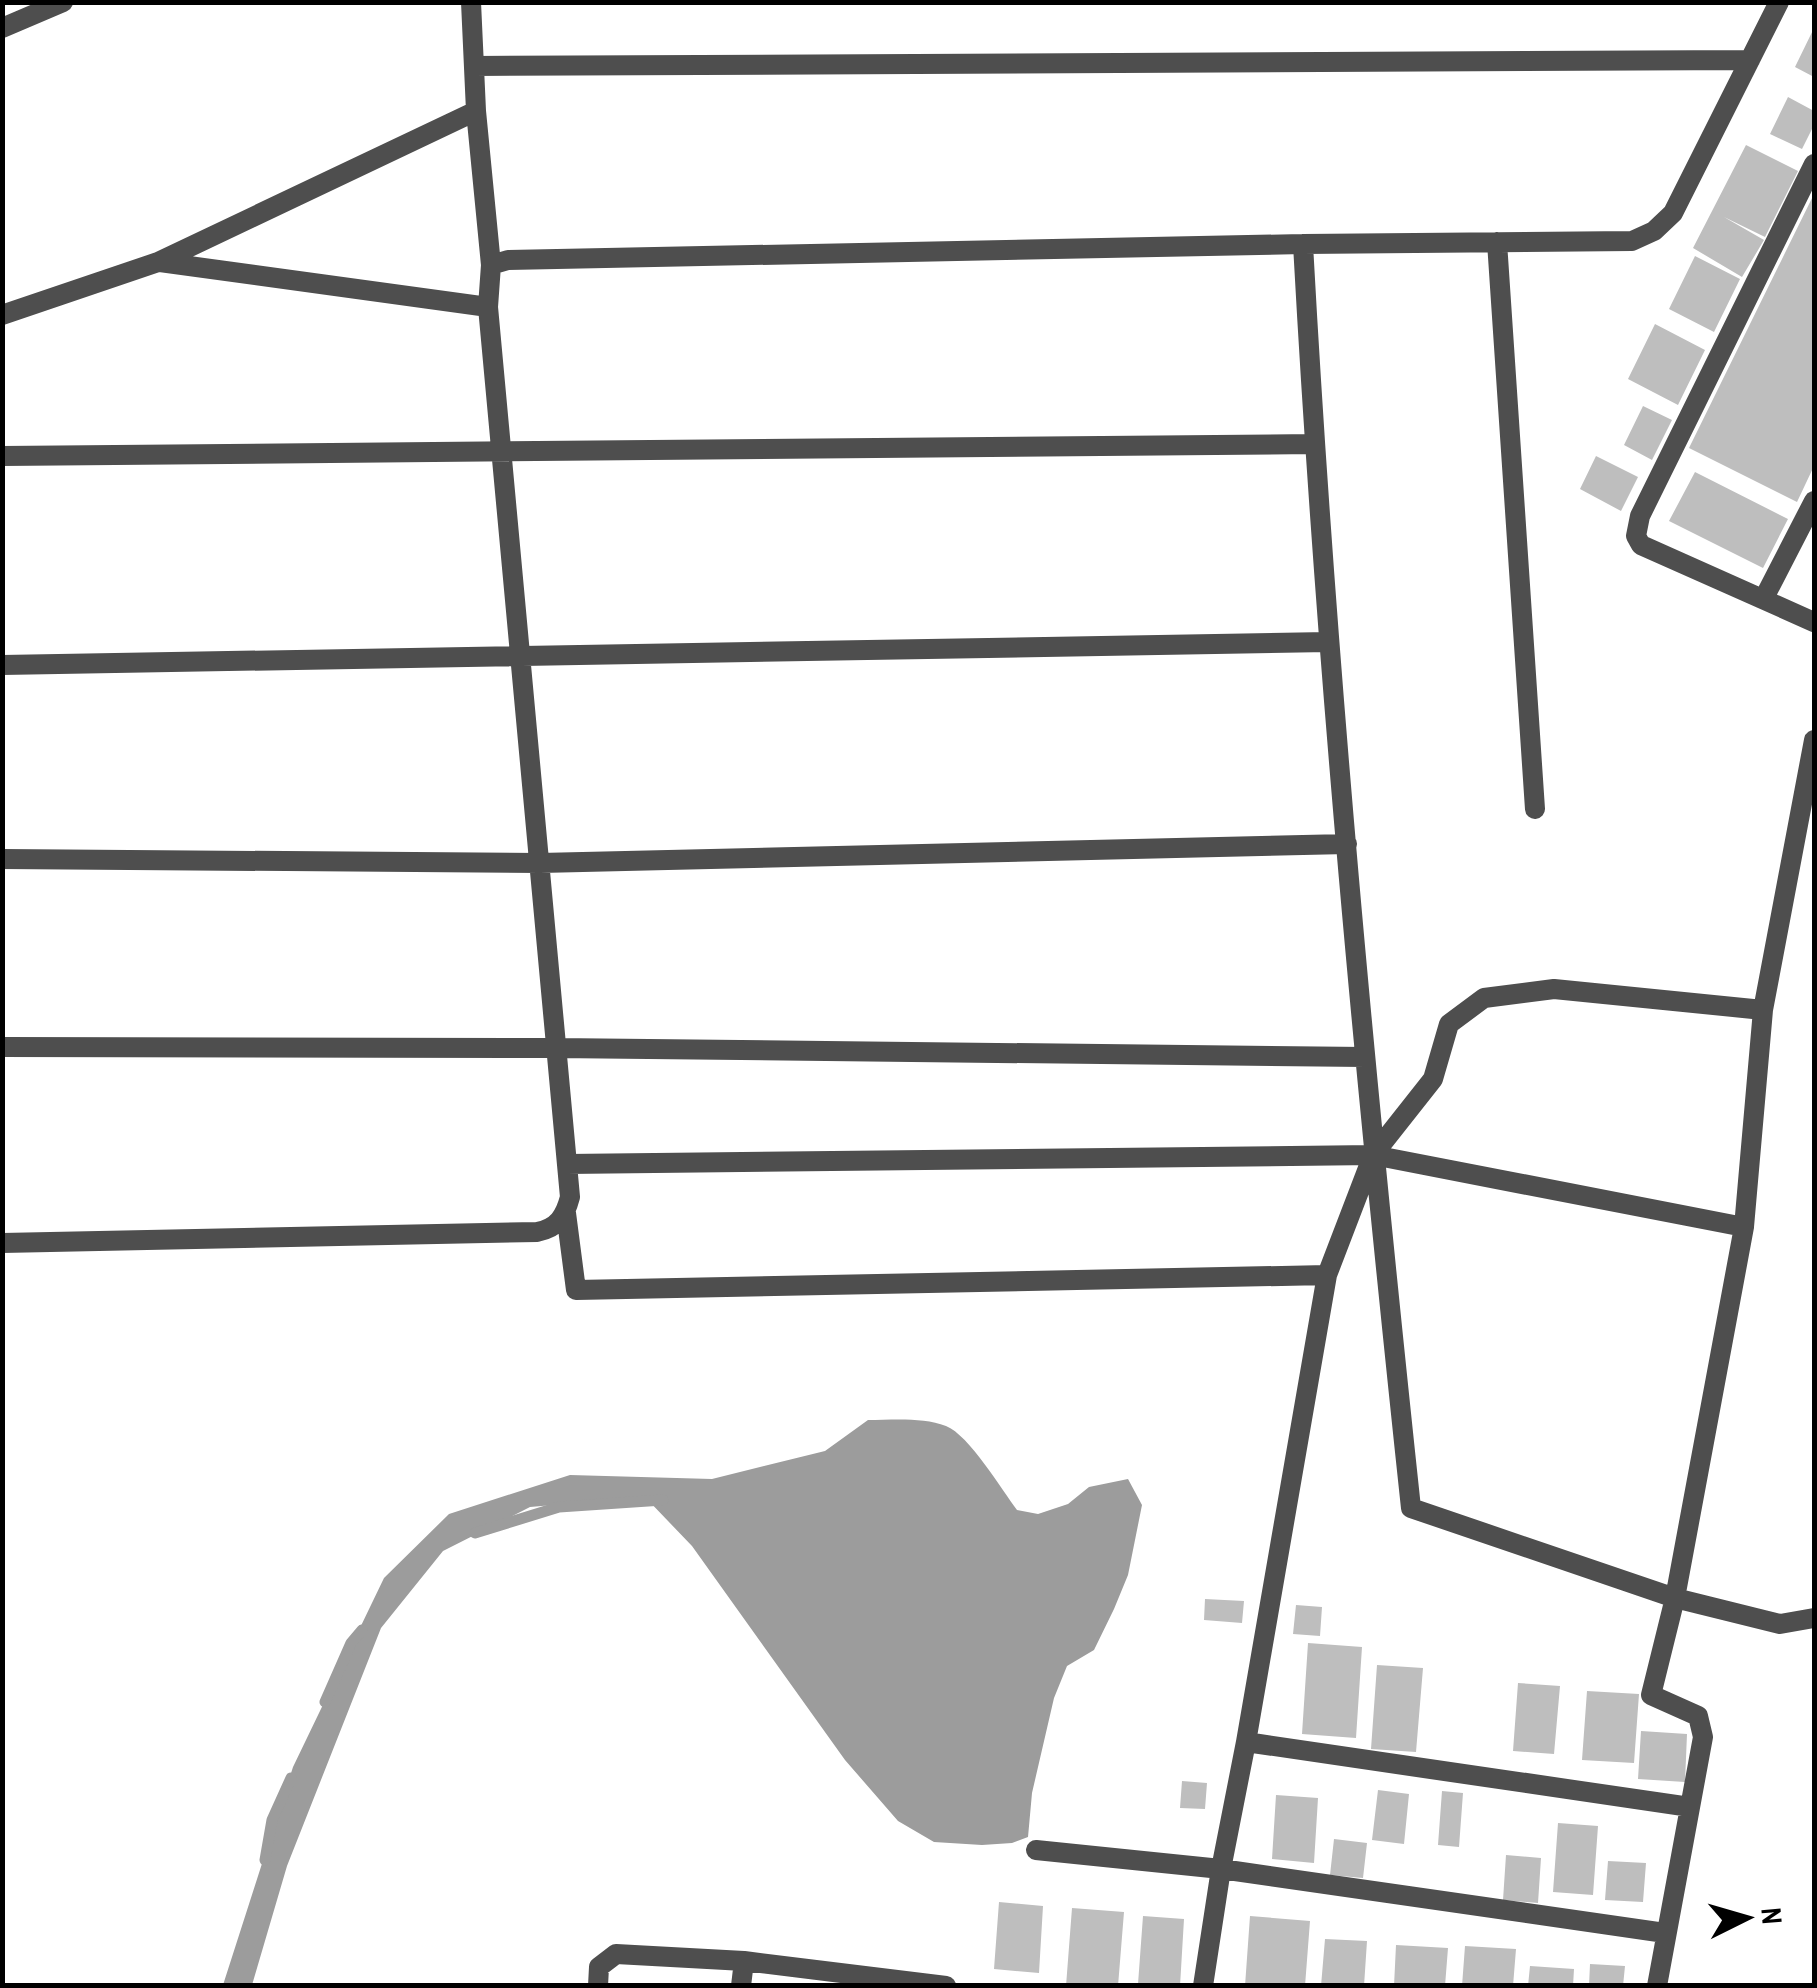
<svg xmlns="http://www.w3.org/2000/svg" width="1817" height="1988" font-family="'Archivo Narrow',sans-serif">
  <rect width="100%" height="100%" fill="#fff"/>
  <!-- water -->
  <path fill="#9c9c9c" d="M868,1420C892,1420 923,1417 946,1426C969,1435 1002,1490 1017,1510L1038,1514L1068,1504L1089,1487L1128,1479L1142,1505L1128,1575L1114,1609L1094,1650L1067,1666L1054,1698L1032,1793L1028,1837L1012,1843L982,1845L934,1842L898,1821L845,1760L692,1546L645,1497L530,1507L443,1551L381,1628L287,1866L252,1985H223L293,1767L384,1578L449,1514L570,1475L712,1479L825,1451Z"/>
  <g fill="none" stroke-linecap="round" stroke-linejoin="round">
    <!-- stream -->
    <path stroke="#9c9c9c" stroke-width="11" d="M475,1533L559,1507L663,1500
      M325,1702L351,1643L362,1630
      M265,1860L272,1820L291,1778"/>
  </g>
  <!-- building -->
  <path fill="#bebebe" d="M1814,28V77L1795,67Z
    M1788,97L1814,111V125L1802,149L1770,134Z
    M1746,145L1798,171L1765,237L1724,217L1764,240L1742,277L1693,248Z
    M1814,194V466L1797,502L1689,448Z
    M1695,256L1740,279L1714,332L1669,309Z
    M1655,324L1705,350L1678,405L1628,379Z
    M1643,406L1672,420L1652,460L1624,445Z
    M1596,456L1638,477L1621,511L1580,489Z
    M1695,472L1788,519L1763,568L1669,521Z
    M1205,1599L1244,1601L1242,1623L1204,1620Z
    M1296,1605L1322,1607L1320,1636L1293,1634Z
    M1308,1643L1362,1647L1356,1738L1302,1734Z
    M1377,1665L1423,1668L1416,1752L1371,1749Z
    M1518,1683L1560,1686L1554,1754L1513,1751Z
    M1587,1691L1639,1694L1634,1763L1582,1760Z
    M1641,1731L1687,1734L1685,1782L1638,1779Z
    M1182,1781L1207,1783L1205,1809L1180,1808Z
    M1378,1790L1409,1794L1404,1844L1372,1840Z
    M1442,1791L1463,1793L1459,1847L1438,1845Z
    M1276,1795L1318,1798L1314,1863L1272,1859Z
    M1558,1823L1598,1826L1593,1895L1553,1892Z
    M1334,1839L1367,1843L1363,1878L1330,1875Z
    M1506,1855L1541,1858L1538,1903L1503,1900Z
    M1608,1861L1646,1863L1643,1902L1605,1900Z
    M999,1902L1043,1906L1039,1973L994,1969Z
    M1072,1908L1124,1912L1118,1986H1066Z
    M1143,1916L1184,1919L1180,1986L1138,1984Z
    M1250,1916L1310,1921L1305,1986H1245Z
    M1325,1939L1367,1941L1364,1986H1321Z
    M1396,1945L1448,1948L1445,1986H1394Z
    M1465,1946L1516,1949L1513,1986H1462Z
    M1590,1964L1625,1966L1623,1986H1589Z
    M1530,1966L1574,1969L1573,1986H1528Z"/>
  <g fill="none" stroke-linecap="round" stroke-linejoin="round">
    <!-- street -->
    <path stroke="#4e4e4e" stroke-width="20" d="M471,2L476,111L491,265
      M2,28L63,2
      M474,66L1750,60
      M1814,164L1640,516L1636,536L1641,545L1814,622
      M1497,242L1535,809
      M1303,244C1326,666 1366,1087 1411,1508L1675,1598L1780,1624L1814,1618
      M160,262L488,307
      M2,315L158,262L476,111
      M2,456L1314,444
      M1764,598L1814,501
      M2,665L1328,642
      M2,859L540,863L1347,844
      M2,1047L556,1048L1365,1057
      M567,1164L1373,1155L1744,1227
      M566,1213L576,1290L1327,1275L1246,1742
      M2,1243L537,1232C558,1228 565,1216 570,1197L488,307L491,265L508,260L1303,244L1632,241L1654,231L1673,213L1779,2
      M1327,1275L1373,1155L1433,1079L1449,1024L1484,998L1554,989L1763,1010
      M1036,1850L1221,1869L1665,1933
      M598,1986L599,1967L616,1954L744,1961
      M741,1986L744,1961L946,1986
      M1203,1986L1221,1869L1246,1742L1690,1807
      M1657,1986L1703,1737L1698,1716L1651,1695L1675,1598L1744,1227L1763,1010L1814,740"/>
  </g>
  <!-- border -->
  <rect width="1817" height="1988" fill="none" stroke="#000000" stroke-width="10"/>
  <!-- north arrow -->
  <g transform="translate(1747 1918) rotate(85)" stroke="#ffffff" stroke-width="8" paint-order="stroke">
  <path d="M0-8L18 38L0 25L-18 38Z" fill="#000000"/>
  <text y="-15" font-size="28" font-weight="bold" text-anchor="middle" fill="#000000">N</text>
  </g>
</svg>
